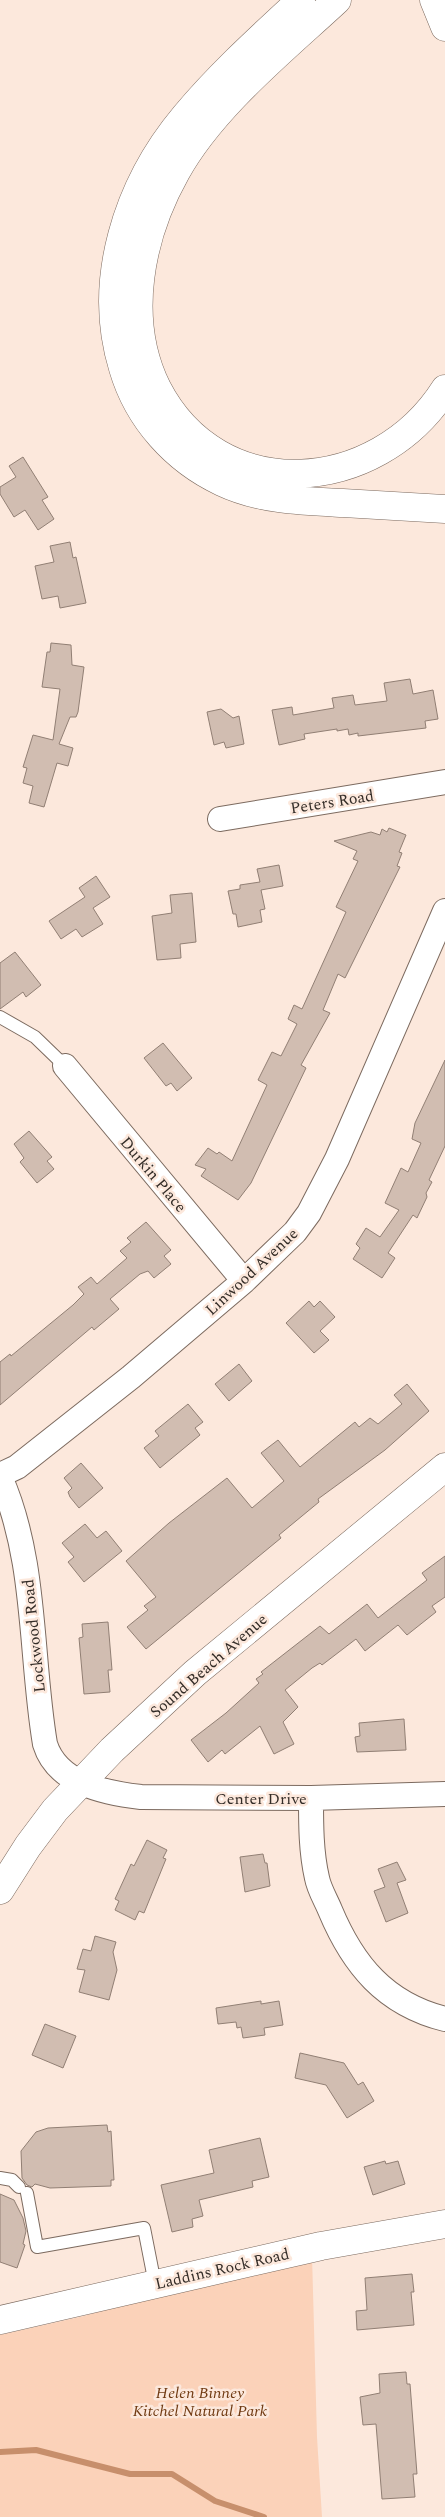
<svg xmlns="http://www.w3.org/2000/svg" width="445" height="2517" font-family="Spectral,serif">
  <rect width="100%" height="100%" fill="#fce8dc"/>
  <!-- green -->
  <path fill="#fbd2b9" d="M312,2255L317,2437L322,2517H0V2335L84,2316L177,2288Z"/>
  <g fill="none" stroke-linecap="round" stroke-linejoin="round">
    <!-- stream -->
    <path stroke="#c78f6c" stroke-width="6" d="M0,2452L36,2450L130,2474H172L215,2501L264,2517"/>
  </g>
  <!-- building -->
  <path fill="#d1bdb1" stroke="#917f74" d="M23,457L48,497L42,500L54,519L38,530L25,510L14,517L0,494V487L16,477L9,466Z
    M70,542L73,558L76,557L86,603L60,608L58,596L42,599L35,566L54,562L50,546Z
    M51,643L71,645L72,665L84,667L78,712L76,717H70L59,744L73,748L68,766L57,763L44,807L29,803L33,786L23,783L27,768L23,767L33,735L53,740L60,689L42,687L47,652H50Z
    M410,679L413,694L433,690L438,719L425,721L426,728L358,736V733L349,735L348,729L337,731V729L304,734L305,739L279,745L272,710L292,707L293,715L334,708L332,698L353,695L355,705L387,701L384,683Z
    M221,709L233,718L239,716L244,744L226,748L224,742L214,745L207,712Z
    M389,828L406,835L399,852L402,853L397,866L400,867L345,978L338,974L323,1010L330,1013L301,1065L306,1068L251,1183L238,1200L201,1176L206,1169L195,1165L208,1148L217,1154L219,1152L232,1161L267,1085L258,1080L272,1052L281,1056L297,1024L288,1019L294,1005L302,1009L346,912L336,907L358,861L353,859L357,851L334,841L371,832L380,835L382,829L387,832Z
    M279,865L283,886L261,890L265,909L260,910L262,922L238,927L236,914H233L228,891L240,889V885L260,882L257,869Z
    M96,876L110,897L93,908L103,924L82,937L76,929L61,939L49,921L85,897L79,888Z
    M192,893L196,942L180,944L181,958L157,960L152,916L172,913L170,895Z
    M15,952L41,985L26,997L23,992L0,1009V963Z
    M163,1043L192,1078L177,1091L171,1083L166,1086L144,1058Z
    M445,1060V1146L429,1180L432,1182L426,1193L427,1197L417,1218L413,1215L388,1253L395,1258L382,1278L353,1259L360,1248L356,1244L366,1228L380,1237L399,1210L385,1203L401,1168L408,1172L421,1143L412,1139L415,1123Z
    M29,1131L52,1157L47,1161L54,1169L37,1183L20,1162L24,1158L14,1144Z
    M146,1222L171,1250L164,1256L171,1264L154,1278L148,1271L140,1274L110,1299L119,1309L94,1330L92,1327L0,1405V1362L10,1354L11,1356L73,1305L84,1294L78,1287L91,1277L97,1284L127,1258L120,1251L131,1242L127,1238Z
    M309,1301L314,1307L320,1301L335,1317L320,1331L329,1340L314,1353L286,1323Z
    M239,1364L252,1381L229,1401L215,1384Z
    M407,1384L429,1411L385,1450L318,1499L319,1502L279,1535L281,1538L146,1649L127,1627L148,1610L144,1606L156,1597L126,1561L169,1523L227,1478L252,1508L284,1481L261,1453L278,1440L300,1467L355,1422L359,1427L370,1418L378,1424L402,1404L394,1395Z
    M188,1404L203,1422L195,1428L200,1435L160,1468L144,1448L159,1436L155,1431Z
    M81,1463L103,1488L79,1508L70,1497L68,1492L72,1488L64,1478Z
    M85,1524L97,1538L106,1531L122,1551L84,1582L68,1562L74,1557L62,1543Z
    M445,1556V1597L432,1606L436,1612L407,1635L398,1625L365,1651L356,1639L322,1665L320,1663L312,1668L285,1690L298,1707L283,1722L294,1744L274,1754L260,1726L225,1754L222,1750L208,1762L191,1740L226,1713L259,1683L256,1679L263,1674L261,1672L320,1626L329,1634L367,1604L378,1618L427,1580L422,1573Z
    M108,1622L112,1670H108L110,1692L84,1694L79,1638L83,1637L82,1624Z
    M404,1719L406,1750L357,1752L355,1737L360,1736L359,1723Z
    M147,1840L167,1850L163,1858L166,1859L144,1913L139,1911L135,1920L115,1910L119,1901L115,1899L131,1864L134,1866Z
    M263,1854L265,1863H267L270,1886L245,1892L240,1857Z
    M397,1862L406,1880L397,1883L408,1913L386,1922L374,1891L385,1887L378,1869Z
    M95,1936L116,1942L113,1952L117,1970L109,2000L79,1992L85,1970L77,1969L83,1949L91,1951Z
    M261,2001V2004L279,2001L283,2025L264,2028L265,2035L243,2038L241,2027L237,2028L236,2022L218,2024L216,2008Z
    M45,2024L76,2036L63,2068L32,2055Z
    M300,2053L344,2063L358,2085L363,2082L374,2101L347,2118L326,2085L295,2078Z
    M107,2125L108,2132L111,2131L114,2180H111V2186L50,2188L35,2184L32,2187L27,2185L22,2178L21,2151L36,2132L48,2128Z
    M260,2138L269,2177L252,2181L253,2187L199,2200L203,2216L192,2219L193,2227L172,2232L161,2185L214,2173L209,2150Z
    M385,2161L386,2164L398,2161L405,2184L373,2195L364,2167Z
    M0,2194L14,2200L23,2218L26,2231L23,2244L25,2245L17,2268L0,2262Z
    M412,2274L414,2292H411L414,2325L357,2330L356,2311L367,2310L365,2278Z
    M406,2372L407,2384H410L417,2474H413L415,2497L382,2499L376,2424L363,2425L360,2397L380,2393L379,2374Z"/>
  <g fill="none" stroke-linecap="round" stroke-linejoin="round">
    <defs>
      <path id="lane" d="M0,1017L35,1037L65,1066
        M0,2178L12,2180L19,2187
        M27,2193L37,2247L144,2228L155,2284"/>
      <path id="street" d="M220,819L445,782
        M65,1066L244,1281
        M0,1475L17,1467L131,1377L244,1281L295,1232L309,1213L337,1159L445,911
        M0,1477C37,1560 30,1655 45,1744C57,1783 104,1793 141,1797L311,1798L445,1794
        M311,1798C311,1825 311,1852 317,1878C319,1889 326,1900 330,1910C353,1965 385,2004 445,2019"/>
      <path id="secondary" d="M0,1890L28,1846L55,1810L112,1750L195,1673L445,1467
        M0,2320L321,2246L445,2224"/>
      <path id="highway" d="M301,0C261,37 220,74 185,116C127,185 96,281 123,368C138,419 175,460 222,482C260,500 302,501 343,503C377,505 411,507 445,509
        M337,0C282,51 212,107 176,172C140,236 123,319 157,388C219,508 377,496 445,389
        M434,0L445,27"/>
    </defs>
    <!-- lane casing -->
    <use href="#lane" stroke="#7c6a5f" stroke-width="14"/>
    <!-- street casing -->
    <use href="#street" stroke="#7c6a5f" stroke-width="26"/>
    <!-- secondary casing -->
    <use href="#secondary" stroke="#7c6a5f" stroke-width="29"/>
    <!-- highway casing -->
    <use href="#highway" stroke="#7c6a5f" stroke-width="29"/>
    <!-- lane -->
    <use href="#lane" stroke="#fff" stroke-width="12"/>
    <!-- street -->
    <use href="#street" stroke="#fff" stroke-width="24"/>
    <!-- secondary -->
    <use href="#secondary" stroke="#fff" stroke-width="28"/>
    <!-- highway -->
    <use href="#highway" stroke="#fff" stroke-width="28"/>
  </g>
  <g text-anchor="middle" stroke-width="5" stroke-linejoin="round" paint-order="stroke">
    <!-- street labels -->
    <g font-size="16" fill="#332c27" stroke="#fce8dc">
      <text transform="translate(332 801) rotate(-9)" y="6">Peters Road</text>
      <text transform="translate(154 1174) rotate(50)" y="6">Durkin Place</text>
      <text transform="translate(251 1271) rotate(-43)" y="6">Linwood Avenue</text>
      <text transform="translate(33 1636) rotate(-96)" y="6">Lockwood Road</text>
      <text transform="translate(208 1665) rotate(-41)" y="6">Sound Beach Avenue</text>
      <text x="261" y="1804">Center Drive</text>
      <text transform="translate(222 2268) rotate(-13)" y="6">Laddins Rock Road</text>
    </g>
    <!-- park labels -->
    <g font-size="16" font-style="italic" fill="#713b13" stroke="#fce8dc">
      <text x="200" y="2398">Helen Binney<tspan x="200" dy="18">Kitchel Natural Park</tspan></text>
    </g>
  </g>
</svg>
